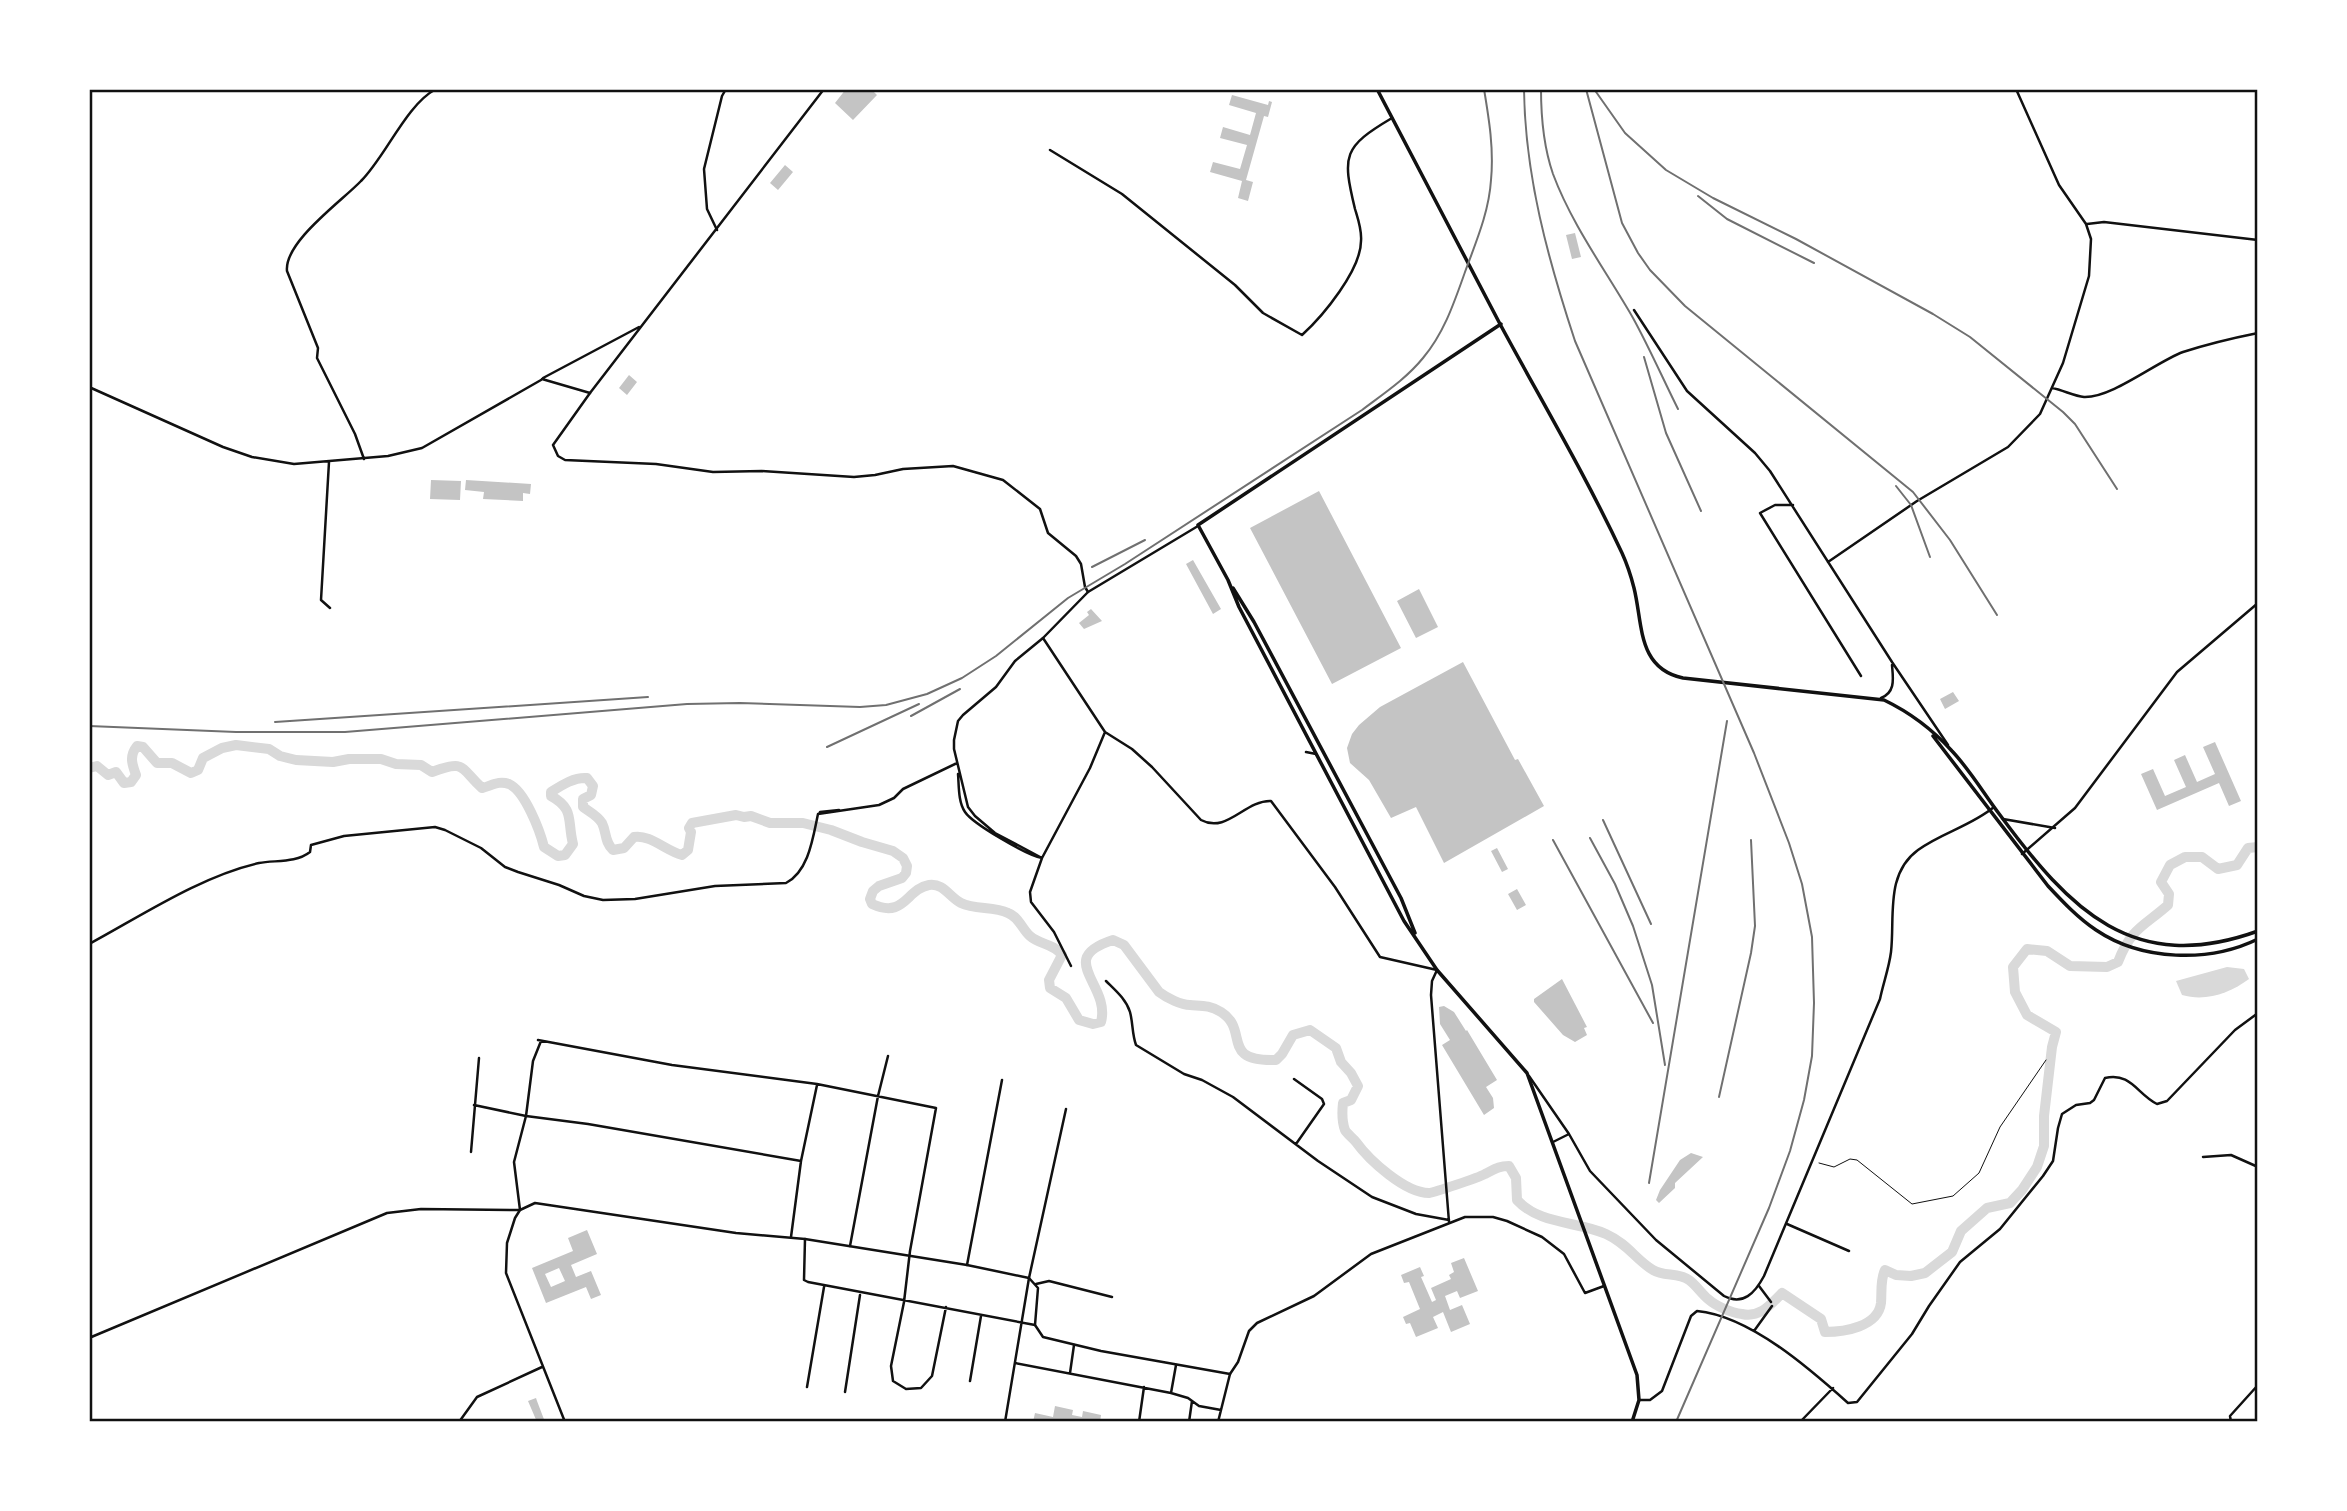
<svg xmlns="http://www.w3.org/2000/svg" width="2347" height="1511" font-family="Lato,sans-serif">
  <rect width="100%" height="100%" fill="#fff"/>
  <!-- water -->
  <path fill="#d9d9d9" d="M2227,967L2244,969L2249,979C2230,993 2206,1002 2182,995L2176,981Z"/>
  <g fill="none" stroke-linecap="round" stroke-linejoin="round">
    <!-- river -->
    <path stroke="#d9d9d9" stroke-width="10" d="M89,768L97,766L108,775L116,772L124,783L131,782L136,775C132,764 129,756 137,746L143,747L157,763H172L191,773L198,770L203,758L222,748L236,745L269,749L280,756L296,760L333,762L349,759H381L396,764L421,765L432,772C466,759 460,768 482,788C491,786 499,780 509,784C525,791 540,831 544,847L558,856L565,855L573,844C567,821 575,809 551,796V792C562,785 574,777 587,778L593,786L591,795L583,799V807C590,812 598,816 602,823C607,833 604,841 613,850L624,848L634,837C650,834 666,851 682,855L688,850L691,832L689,828L692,823L736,815L744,817L751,816L770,823H803L831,830L862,842L893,851L903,858L907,866L906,873L902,878L879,886L873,891L870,899L872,904C905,919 906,889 929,885C944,883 949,897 961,903C975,910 994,906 1008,913C1019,917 1022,929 1030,936C1040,945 1053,943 1062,955L1049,980L1050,988L1066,998L1079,1020L1093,1024L1101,1022C1111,984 1054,959 1113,940L1124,945L1159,992C1167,998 1181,1005 1190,1005C1202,1006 1209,1005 1221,1012C1250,1030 1219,1062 1276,1060L1282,1054L1293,1035L1310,1030L1336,1048L1341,1062L1351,1073L1358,1086L1351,1100L1343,1103C1342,1112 1342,1122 1345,1130C1347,1134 1353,1138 1356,1142C1369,1160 1405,1193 1429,1193C1435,1192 1478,1178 1485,1174C1495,1169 1498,1166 1509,1166L1516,1178L1517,1200C1540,1225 1577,1221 1606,1234C1628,1244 1636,1260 1653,1270C1664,1277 1678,1272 1689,1280C1696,1285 1701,1293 1708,1299C1716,1306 1731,1313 1742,1314C1760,1318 1770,1305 1782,1293L1821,1319L1825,1332C1844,1332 1878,1327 1881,1303C1882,1292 1880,1280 1885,1270L1896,1275L1911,1276L1925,1273L1952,1252L1961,1231L1987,1208L2010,1203L2022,1190L2037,1167L2044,1146V1116L2052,1047L2056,1032L2027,1015L2015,992L2013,967L2027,949L2047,951L2070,966L2107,967L2118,962C2131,928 2143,927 2168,905L2169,894L2161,882L2170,865L2185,857H2202L2218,869L2237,865L2248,848L2258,847"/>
  </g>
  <!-- building -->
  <path fill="#c4c4c4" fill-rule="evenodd" d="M846,89H871L877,95L853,120L835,103Z
    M1232,95L1268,105L1269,101L1272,102L1268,117L1264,116L1246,180L1253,182L1248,201L1238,198L1242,181L1210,172L1213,162L1240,169L1247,145L1220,138L1223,127L1250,135L1256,113L1229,105Z
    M785,165L793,172L778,190L770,183Z
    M1575,233L1581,257L1572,259L1566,235Z
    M629,375L637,382L627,395L619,388Z
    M431,480L461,481L460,500L430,499Z
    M466,480L531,484L530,494L523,493V501L483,499L484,492L465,490Z
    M1319,491L1401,648L1332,684L1250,528Z
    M1193,560L1221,609L1213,614L1186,564Z
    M1419,589L1438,627L1416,638L1397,601Z
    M1091,609L1102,621L1084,629L1079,623L1089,615L1087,612Z
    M1463,662L1515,760L1518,759L1544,806L1444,863L1416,807L1391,818L1369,780L1350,763L1347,748L1352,734L1359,725L1380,707Z
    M1953,692L1959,701L1945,709L1940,699Z
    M2215,742L2241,801L2229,806L2219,783L2157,810L2141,774L2153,769L2165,796L2186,787L2174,760L2185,755L2197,782L2215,774L2203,747Z
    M1497,848L1508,869L1502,872L1491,851Z
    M1517,889L1526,905L1517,910L1508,894Z
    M1562,979L1587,1027L1584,1028L1587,1035L1575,1042L1563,1035L1534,1002V999Z
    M1444,1006L1454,1012L1466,1031L1467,1030L1497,1080L1486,1087L1493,1098L1494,1108L1484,1115L1442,1045L1450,1040L1440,1024L1439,1007Z
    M1691,1153L1703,1157L1675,1183V1188L1659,1203L1656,1200L1660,1190L1680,1160Z
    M587,1230L597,1254L571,1265L576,1277L591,1271L601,1295L591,1299L586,1287L546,1303L532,1268L573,1251L568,1238ZM559,1268L565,1281L551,1287L545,1274Z
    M1464,1258L1478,1291L1460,1298L1457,1291L1445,1296L1450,1310L1462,1305L1470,1324L1451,1332L1443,1312L1433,1317L1438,1328L1416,1337L1410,1323L1406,1324L1403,1317L1420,1309L1409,1282L1404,1283L1401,1275L1420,1267L1424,1276L1421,1277L1432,1302L1436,1300L1431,1288L1451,1279L1449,1275L1454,1272L1451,1263Z
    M536,1398L537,1401L545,1422H537L528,1401Z
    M1055,1406L1073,1410L1072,1415L1082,1417L1083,1411L1101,1415L1100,1422H1033L1035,1413L1053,1417Z"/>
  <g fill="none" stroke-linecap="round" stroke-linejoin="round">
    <!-- path -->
    <path stroke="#111" stroke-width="1" d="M1819,1163L1834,1167L1850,1159L1857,1160L1912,1204L1953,1196L1979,1173L2000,1127L2046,1060"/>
    <!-- minor -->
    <path stroke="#111" stroke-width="2.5" d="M1050,150L1122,194L1235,285L1263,313L1302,335C1323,316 1361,270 1361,241C1362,230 1358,219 1355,209C1342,155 1343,147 1392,118
      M2087,224L2104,222L2258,240
      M717,230L707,209L704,169L722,96L726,89
      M1634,310L1687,391L1755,453L1770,471L1892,662L1948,745
      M89,387L223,447L252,457L294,464L388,456L422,448L541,380
      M2052,388C2063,390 2074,396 2084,397C2112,398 2156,362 2183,352C2208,344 2233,338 2258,333
      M590,393L553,445L558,456L565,460L656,464L713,472L762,471L854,477L875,475L903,469L953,466L1003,480L1040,509L1048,533L1076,556L1081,564L1085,587L1088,592
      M364,459L355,434L317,358L318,348L287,271C284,242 342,201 361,181C386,156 406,105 436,89
      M329,462L321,600L330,608
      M1793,505H1775L1760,513L1861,676
      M1828,562L1917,501L2008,447L2040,414L2063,363L2089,276L2091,239L2086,224L2059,185L2016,89
      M1881,698C1896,692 1893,678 1892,665
      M1306,752L1316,754
      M958,774C959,785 958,802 965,812C973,824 1028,856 1042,858
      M819,814L820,812L839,810
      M2003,819L2055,828
      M2022,854L2075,808L2177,672L2258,603
      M1042,858L995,833L975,816L968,807L954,749V740L958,721L963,715L996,687L1015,661L1043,638L1105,732L1132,749L1152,767L1201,820C1227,834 1245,800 1271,801L1335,887L1380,957L1437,970L1432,981L1431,995L1449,1222
      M89,944C141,916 201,876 259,863C276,860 296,863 310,852L311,845L344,836L435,827L445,830L481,848L505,867L518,872L559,885L584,896L603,900L635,899L715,886L786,883C809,871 813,837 818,814L879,805L894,798L903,789L957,763
      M1071,966L1054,932L1031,902L1030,892L1042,858L1090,768L1105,732
      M1106,981C1115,990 1126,999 1130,1012C1133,1023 1132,1034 1136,1045L1184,1074L1202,1080L1233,1097L1318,1161L1372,1197L1416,1214L1449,1220
      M538,1040L672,1065L817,1084L936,1108L910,1251L904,1302L891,1366L893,1381L906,1389L921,1388L932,1376L946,1307
      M1294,1079L1322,1099L1324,1104L1296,1144
      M474,1105L526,1116L588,1124L801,1161
      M471,1152L479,1058
      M2203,1157L2231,1155L2258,1167
      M1787,1224L1849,1251
      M791,1237L801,1161L817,1085
      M805,1239L804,1280L808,1282L1035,1325
      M850,1246L878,1096L888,1056
      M967,1265L1002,1080
      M1036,1284L1049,1281L1112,1297
      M1759,1286L1771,1302
      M1754,1331L1772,1306
      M89,1338L387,1213L421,1209L520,1210L514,1162L526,1116L533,1061L541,1041
      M1015,1363L1171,1393L1188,1398L1199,1406L1221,1410
      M1070,1373L1074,1345
      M970,1381L981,1316
      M807,1387L824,1287
      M845,1392L860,1295
      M1171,1393L1176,1365
      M1639,1400H1650L1662,1391L1691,1316L1697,1311C1750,1316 1810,1369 1848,1403L1857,1402L1912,1334L1929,1306L1960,1262L2000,1229L2043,1176L2053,1161L2058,1128L2062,1114L2076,1105L2090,1103L2094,1100L2105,1078C2131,1072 2137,1094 2157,1104L2167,1101L2235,1030L2258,1013
      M1139,1420L1153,1422
      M1005,1422L1029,1278L1066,1109
      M1139,1422L1144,1387
      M1189,1422L1192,1401
      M1196,1422H1206
      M1218,1422L1230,1374
      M1800,1422L1833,1388
      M2231,1422L2230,1416L2258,1385"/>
    <!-- tertiary -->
    <path stroke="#111" stroke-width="2.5" d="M543,378L639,327
      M542,379L590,393L824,89
      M1043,638L1088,592L1198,526
      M1529,1076L1569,1134L1590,1171L1656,1240L1724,1296C1743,1306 1755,1293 1764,1276L1880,999C1883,984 1889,968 1891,952C1895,917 1885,874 1918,850C1941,833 1971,826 1994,807
      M1553,1142L1569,1134
      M459,1422L477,1397L542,1367
      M565,1422L506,1273L507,1243L515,1218L520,1210L535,1203L736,1233L805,1239L967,1265L1029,1278L1038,1288L1035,1325L1043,1337L1101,1351L1230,1374L1238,1362L1249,1331L1257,1323L1314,1296L1371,1254L1465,1217H1493L1507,1221L1542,1237L1564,1254L1585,1293L1604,1286"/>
    <!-- primary -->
    <path stroke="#111" stroke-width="3.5" d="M1377,89C1418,167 1459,246 1500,324C1541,400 1585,474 1622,553C1627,564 1631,576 1634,588C1643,624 1637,668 1683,678L1884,700C1909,712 1933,730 1952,751C1970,770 1984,794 2000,815C2070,910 2133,976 2258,931
      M1501,324L1198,525L1228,580L1239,607L1404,921L1437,970L1527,1073L1637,1375L1639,1400L1632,1422
      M1233,588L1254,622L1401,898L1415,933
      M1933,736L2048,886C2063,902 2078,918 2096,930C2142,961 2209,963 2258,939"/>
    <!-- rail -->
    <path stroke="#707070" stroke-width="2" d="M1524,89C1525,176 1548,259 1575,341L1754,753L1789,843L1802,884L1812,937L1814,1003L1812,1056L1804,1100L1790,1151L1769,1208L1676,1422
      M1541,89C1541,116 1544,148 1553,174C1572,225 1606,271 1633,318C1649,347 1663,379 1678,409
      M1586,89L1622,223L1638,253L1650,270L1685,306L1913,492L1950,540L1997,615
      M1594,89L1625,133L1666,170L1713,198L1796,239L1933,314L1970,337L2063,412L2075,424L2117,489
      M1698,196L1727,219L1814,263
      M1644,357L1666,433L1701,511
      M1896,486L1911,505L1930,557
      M1092,567L1145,540
      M911,716L960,689
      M275,722L648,697
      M89,726L236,732H345L687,704L740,703L860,707L886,705L927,694L962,678L996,656L1068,598L1125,564L1362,410C1383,394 1406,379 1423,358C1444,333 1454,303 1465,272C1476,242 1489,212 1491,180C1494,149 1489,119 1484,89
      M827,747L919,704
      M1603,820L1651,924
      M1590,838L1615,884L1633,926L1652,985L1665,1065
      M1553,840L1653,1023
      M1719,1097L1751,953L1755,926L1751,840
      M1649,1183L1727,721"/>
  </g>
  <!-- border -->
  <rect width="2347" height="1511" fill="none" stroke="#ffffff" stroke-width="182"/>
  <rect x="91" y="91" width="2165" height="1329" fill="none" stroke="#111" stroke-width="2.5"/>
</svg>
